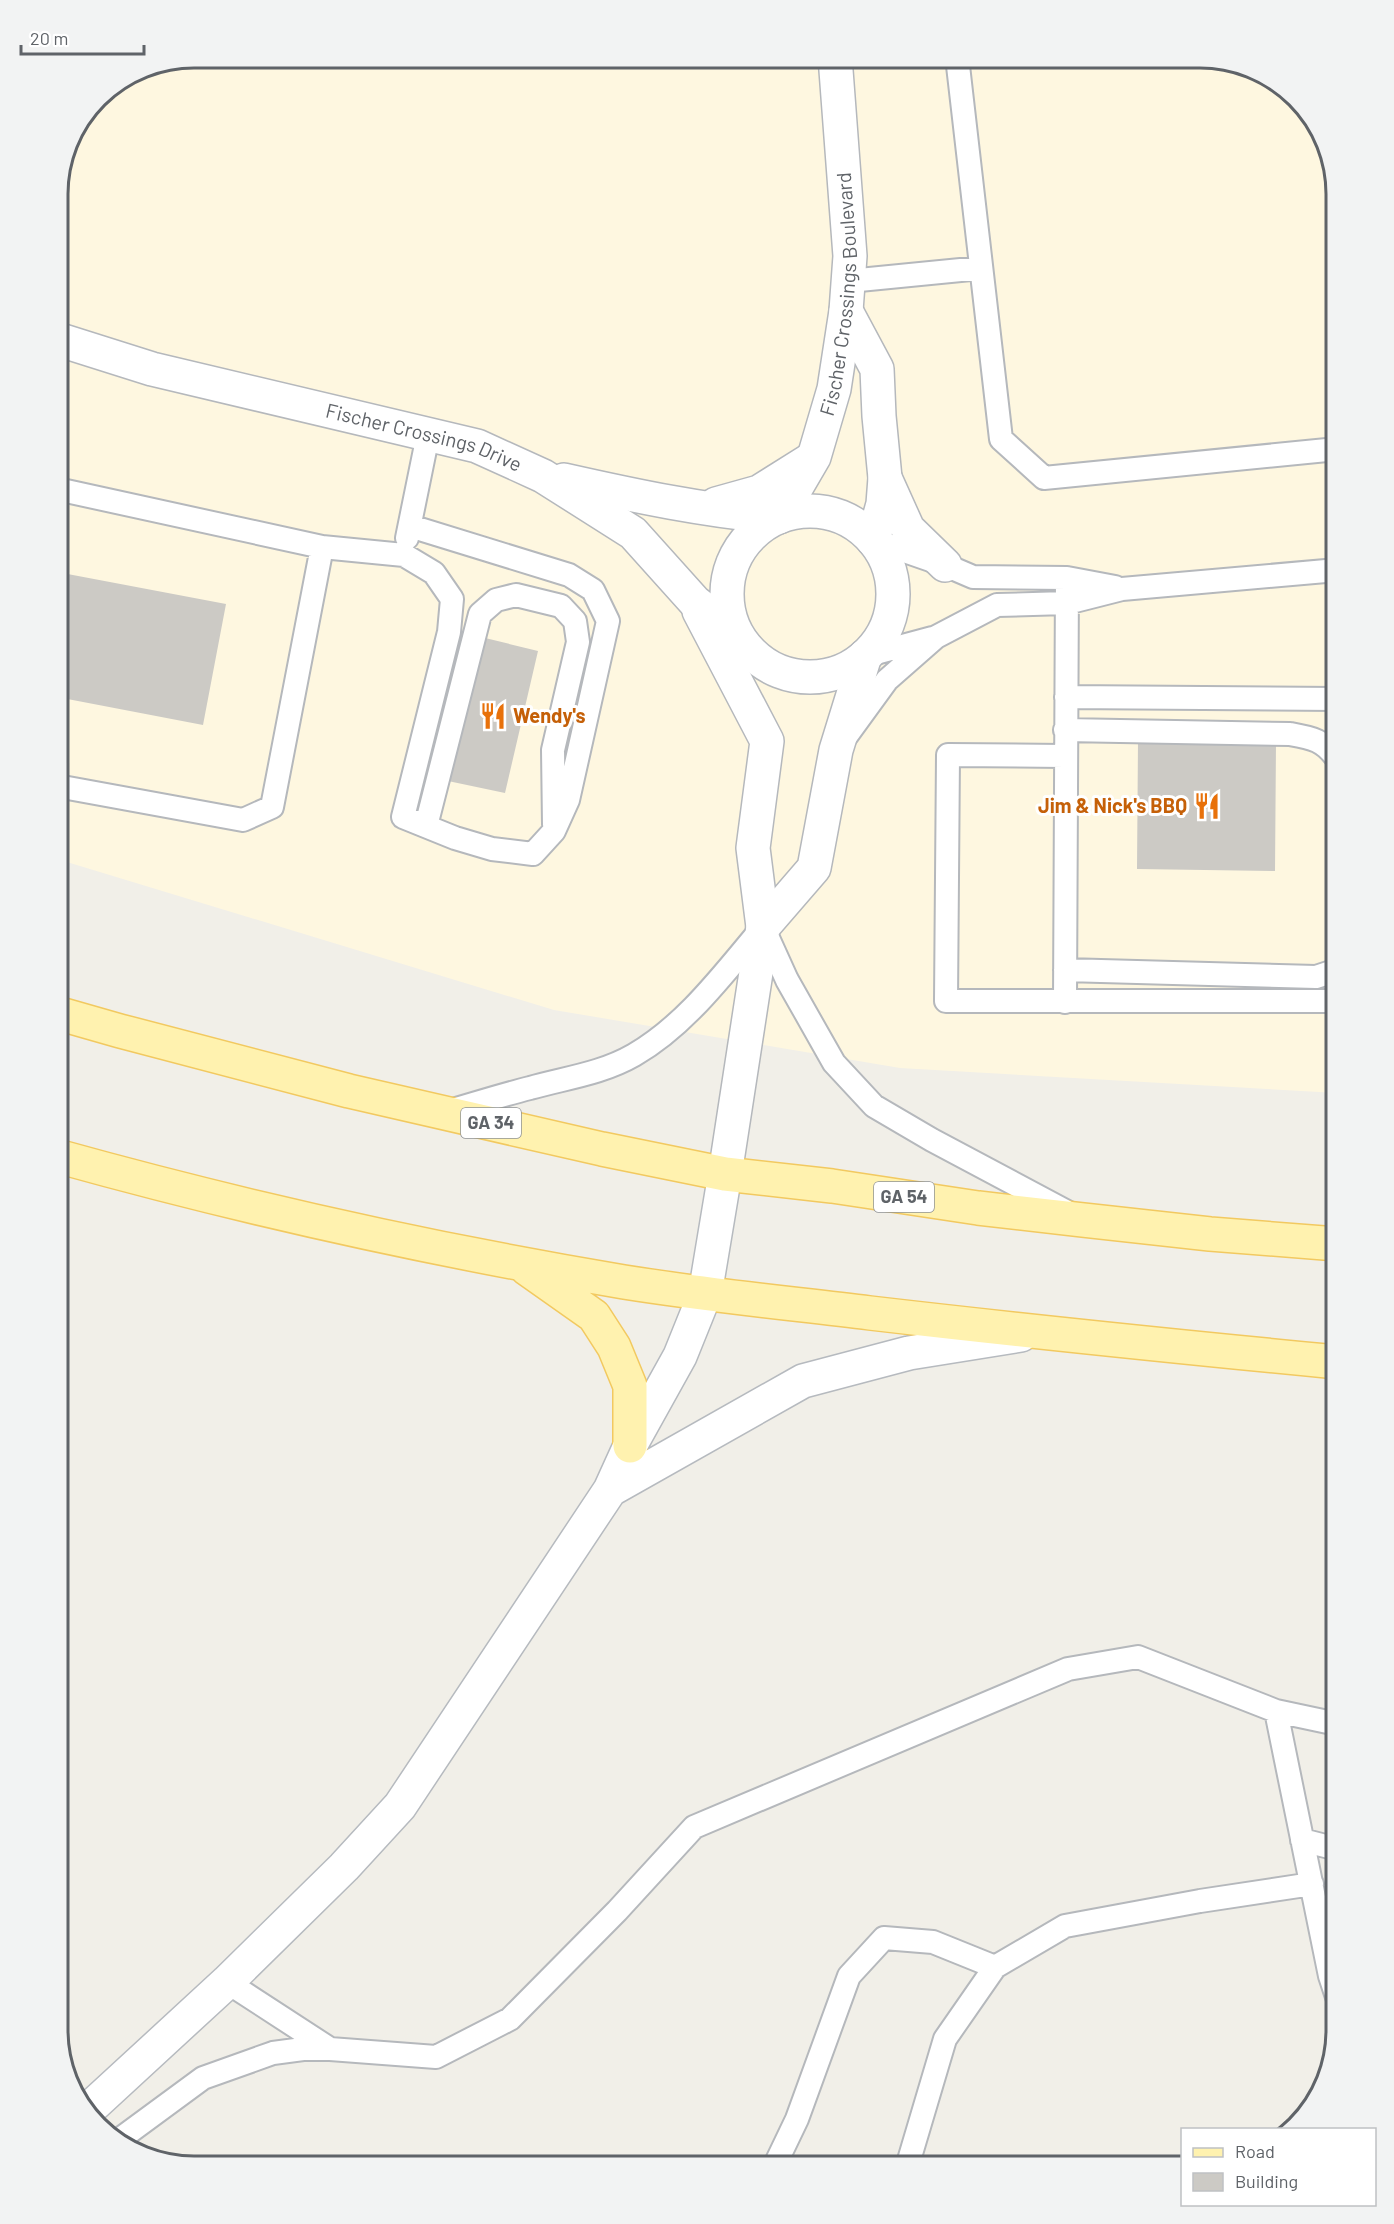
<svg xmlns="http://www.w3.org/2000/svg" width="1394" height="2224" font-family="Barlow,sans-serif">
  <rect width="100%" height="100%" fill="#f1efe8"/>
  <!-- commercial -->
  <path fill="#fef7e0" d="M193,57H1210L1276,80L1323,133L1337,193V1093L900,1068L554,1010L57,859V185L68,141L97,97L142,67Z"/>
  <!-- building -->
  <path fill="#cccac5" d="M57,572L226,604L203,725L57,697Z
    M481,637L538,651L505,793L448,781Z
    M1138,741L1276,742L1275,871L1137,869Z"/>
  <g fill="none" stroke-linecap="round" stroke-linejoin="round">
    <defs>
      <path id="service" d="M957,57L1001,439L1044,478L1337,449
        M849,281L981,268
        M57,489L322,547L404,555L434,573L452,599L449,632L403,817L455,838L492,849L533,854L554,831L568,800L608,621L593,590L569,575L410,526
        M407,538L428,435
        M873,540L945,565L973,577L1067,578L1115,587
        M865,656L932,638
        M1066,697L1337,699
        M1065,730L1290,734C1312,738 1324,740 1337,759
        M847,735L887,680L936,637L997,605L1067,603L1122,589L1337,570
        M1065,756L948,755L946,1001H1337
        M57,786L243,820L272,807L322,547
        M426,826L480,614L496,600L516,595L561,606L575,621L578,642L553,750L554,824
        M1065,970L1316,977L1337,970
        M1065,1002L1067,578
        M446,1112C474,1104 502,1095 530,1088C565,1078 601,1074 634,1055C686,1025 724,973 763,927L787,980L834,1063L874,1106L932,1140L1069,1213
        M1276,1711L1330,1976L1337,1997
        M1302,1840L1337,1849
        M227,1982L330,2049
        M116,2142L203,2078L273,2053L303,2049H330L436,2057L510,2019L617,1911L694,1827L1068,1669L1138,1657L1276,1711L1337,1724
        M774,2167L797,2119L849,1976L884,1938L933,1942L995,1967
        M907,2167L945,2039L995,1967L1065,1926L1200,1901L1312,1884"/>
      <g id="minor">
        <path d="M846,311L877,369L879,416L885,478L883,504L873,540"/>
        <path id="s1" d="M57,339L152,369L477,446L543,476L633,533L695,602L737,635"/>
        <path d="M885,478L908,529L945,565"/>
        <path id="s2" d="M564,480C635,496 706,511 779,517L814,457L834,389L846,311L850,256L835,57"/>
        <path d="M716,504L759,492L810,460"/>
        <circle cx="810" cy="594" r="83"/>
        <path d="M699,611L767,741L753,848L763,927"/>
        <path d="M725,1174L763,927L814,868L836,750L865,656"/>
      </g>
      <path id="secondary" d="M610,1490L803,1381L909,1353L1021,1335
        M88,2110L227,1982L344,1867L400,1806L610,1490L630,1446L680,1356L705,1294L725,1174"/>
      <path id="primary" d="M57,1013L120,1031L349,1091L602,1149L725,1174L832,1186L978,1208L1083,1220L1210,1234L1337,1244
        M57,1156C244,1208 433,1250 624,1282C705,1295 788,1303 870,1313C1025,1331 1181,1347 1337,1362
        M526,1268L594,1316L614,1347L630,1386V1446"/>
    </defs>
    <!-- service casing -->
    <use href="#service" stroke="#b5b8bc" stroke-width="26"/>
    <!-- minor casing -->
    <use href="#minor" stroke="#b5b8bc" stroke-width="36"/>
    <!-- secondary casing -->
    <use href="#secondary" stroke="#b6babf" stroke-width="36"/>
    <!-- primary casing -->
    <use href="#primary" stroke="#f2c960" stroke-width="36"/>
    <!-- service -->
    <use href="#service" stroke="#fff" stroke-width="22"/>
    <!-- minor -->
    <use href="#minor" stroke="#fff" stroke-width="33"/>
    <!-- secondary -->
    <use href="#secondary" stroke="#fff" stroke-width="33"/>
    <!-- primary -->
    <use href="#primary" stroke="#fff2af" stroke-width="33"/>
  </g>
  <!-- icons -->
  <defs>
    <symbol id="restaurant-bare" viewBox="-9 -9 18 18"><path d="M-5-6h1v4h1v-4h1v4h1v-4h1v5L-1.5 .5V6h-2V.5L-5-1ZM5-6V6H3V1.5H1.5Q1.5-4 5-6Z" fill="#e8710a" stroke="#fff" stroke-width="2.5" paint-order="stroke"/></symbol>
  </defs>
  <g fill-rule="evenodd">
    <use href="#restaurant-bare" x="474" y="697" width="38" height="38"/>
    <use href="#restaurant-bare" x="1188" y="787" width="38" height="38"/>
  </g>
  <g text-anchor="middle" stroke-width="6" stroke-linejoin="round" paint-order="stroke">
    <!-- shield labels -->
    <g fill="#fff" stroke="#8f9295" stroke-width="1.5">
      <rect x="461" y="1108" width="60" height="30" rx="4.5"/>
      <rect x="874" y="1182" width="60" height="30" rx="4.5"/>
    </g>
    <g font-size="18" font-weight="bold" fill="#5f6368">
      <text x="491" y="1129">GA 34</text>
      <text x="904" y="1203">GA 54</text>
    </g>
    <!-- street labels -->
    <g font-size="20" fill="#5f6368" stroke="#fff">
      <text dy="7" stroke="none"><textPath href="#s2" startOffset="454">Fischer Crossings Boulevard</textPath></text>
      <text dy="7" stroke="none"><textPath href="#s1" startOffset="380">Fischer Crossings Drive</textPath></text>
    </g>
    <!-- food labels -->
    <g font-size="20" font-weight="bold" fill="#c56008" stroke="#fff" text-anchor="start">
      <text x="513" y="723">Wendy's</text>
      <text x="1187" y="813" text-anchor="end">Jim &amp; Nick's BBQ</text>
    </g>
  </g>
  <!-- crop -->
  <path d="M0 0H1394V2224H0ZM194 68H1200A126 126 0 0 1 1326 194V2030A126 126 0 0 1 1200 2156H194A126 126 0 0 1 68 2030V194A126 126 0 0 1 194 68Z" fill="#f2f3f3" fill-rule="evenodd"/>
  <path fill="none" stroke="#5f6368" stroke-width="3" d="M194 68H1200A126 126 0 0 1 1326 194V2030A126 126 0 0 1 1200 2156H194A126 126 0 0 1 68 2030V194A126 126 0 0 1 194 68Z"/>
  <!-- legend -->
  <rect x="1181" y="2128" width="195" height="78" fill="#ffffff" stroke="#bfc1c3" stroke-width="1.5"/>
  <rect x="1193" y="2148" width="30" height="9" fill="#fff2af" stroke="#bfc1c3" stroke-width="1.5"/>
  <text x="1235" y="2158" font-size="18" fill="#5f6368">Road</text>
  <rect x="1193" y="2173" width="30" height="18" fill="#cccac5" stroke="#bfc1c3" stroke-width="1.5"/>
  <text x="1235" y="2188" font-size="18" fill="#5f6368">Building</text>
  <!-- scale -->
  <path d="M21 45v9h123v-9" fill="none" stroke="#5f6368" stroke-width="3"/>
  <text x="30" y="45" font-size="18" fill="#5f6368" stroke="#ffffff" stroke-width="4.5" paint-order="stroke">20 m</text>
</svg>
